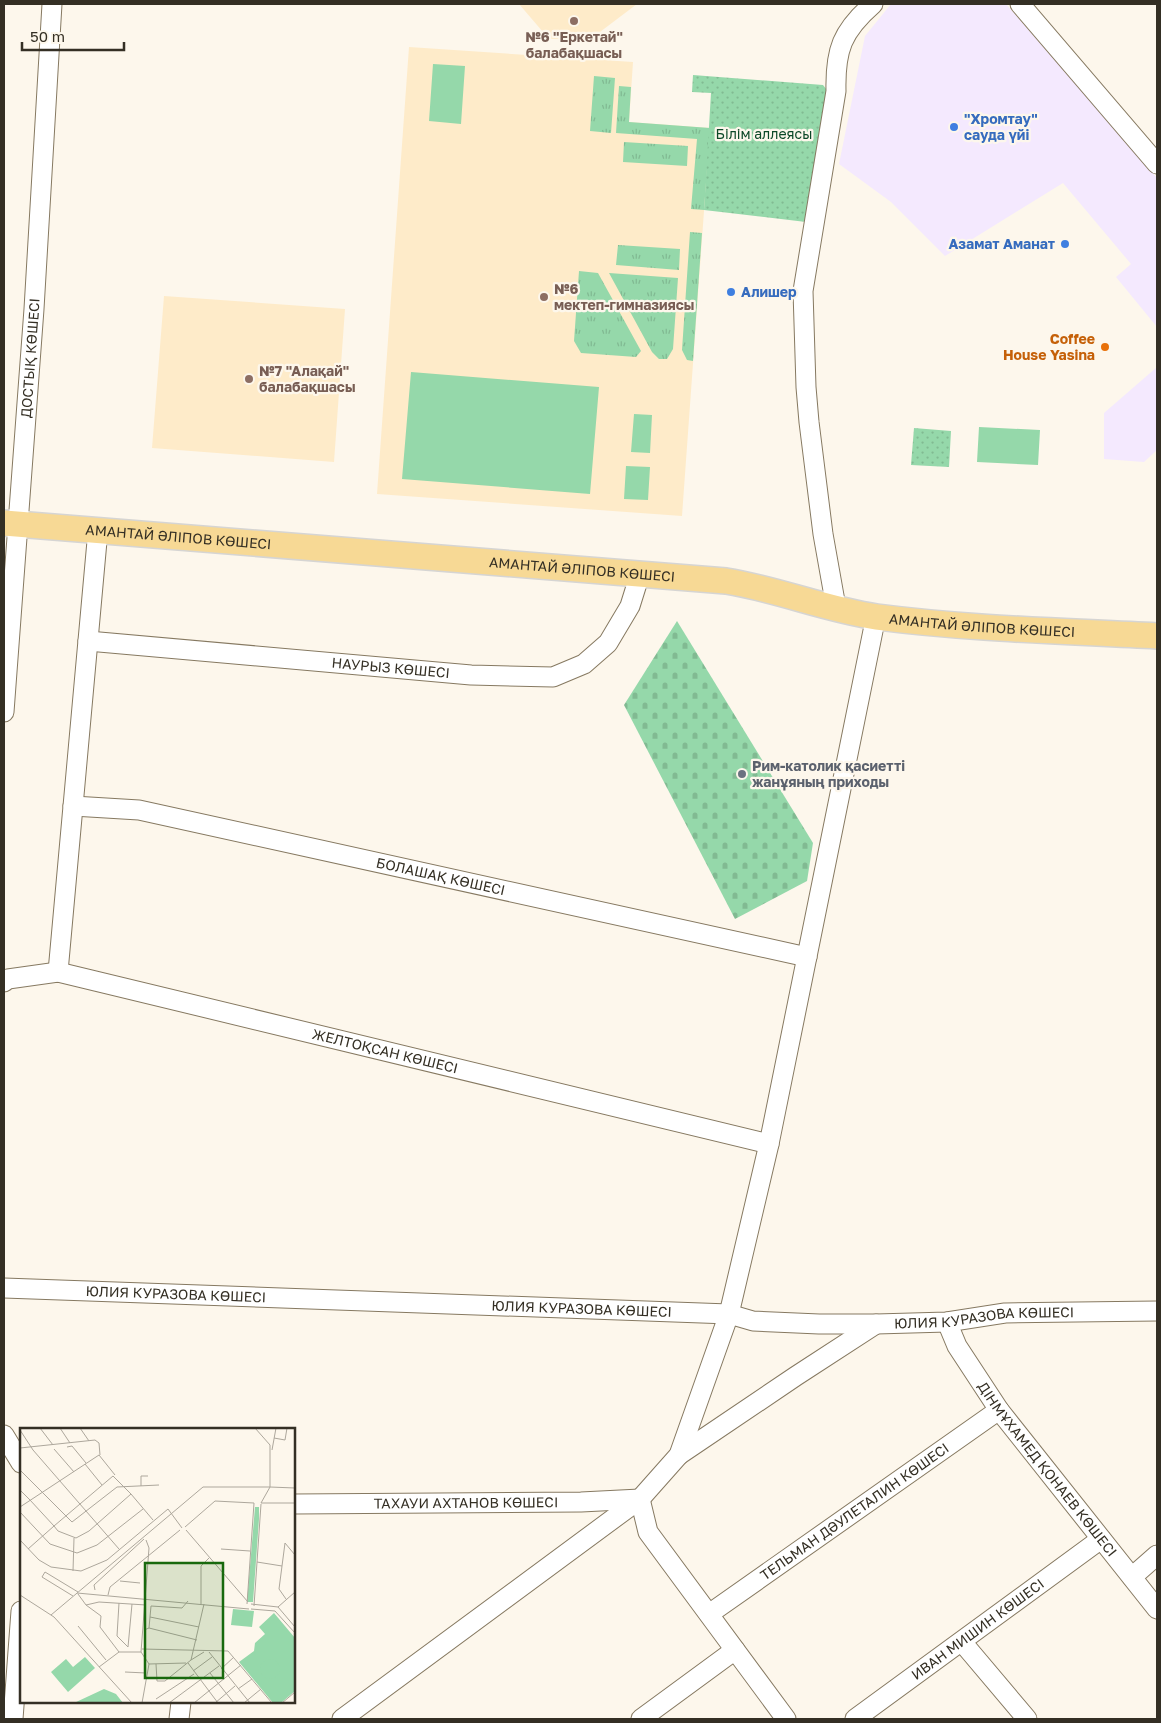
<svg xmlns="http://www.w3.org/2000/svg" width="1161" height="1723" font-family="'Golos Text',sans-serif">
  <defs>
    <pattern id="grass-tufts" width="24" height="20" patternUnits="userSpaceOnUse" patternTransform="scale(1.25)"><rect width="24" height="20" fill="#95d8aa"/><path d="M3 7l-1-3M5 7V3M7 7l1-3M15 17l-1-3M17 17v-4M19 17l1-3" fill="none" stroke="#81ba92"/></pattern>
    <pattern id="cemetery-stones" width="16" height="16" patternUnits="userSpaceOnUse" patternTransform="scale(1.25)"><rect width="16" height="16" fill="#95d8aa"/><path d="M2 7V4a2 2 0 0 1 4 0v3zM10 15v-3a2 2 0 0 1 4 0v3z" fill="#81ba92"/></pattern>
    <pattern id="park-dots" width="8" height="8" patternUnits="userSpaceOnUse" patternTransform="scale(1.25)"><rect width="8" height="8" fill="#95d8aa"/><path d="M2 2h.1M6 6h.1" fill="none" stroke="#81ba92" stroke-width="1.8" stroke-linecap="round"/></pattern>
  </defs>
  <rect width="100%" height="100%" fill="#fdf7ec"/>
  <!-- commercial -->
  <path fill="#f4e9fe" d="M891,4H1006L1157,178V327L1116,277L1131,264L1063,183L945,256L891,202L839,164L865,36Z
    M1157,367V450L1144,462L1104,459V413Z"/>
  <!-- built -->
  <path fill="#feebc9" d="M519,4H637L592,38L549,39Z
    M409,47L633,62L629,122L710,128L682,516L377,494Z
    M164,296L345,309L334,462L152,448Z"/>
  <!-- grass -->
  <path fill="url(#grass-tufts)" d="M594,76L615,78L611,133L590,131Z
    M619,86L631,87L629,122L710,128L704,210L691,209L697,139L616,133Z
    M624,142L688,146L687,166L623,162Z
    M690,232L702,233L693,361L687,360L682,350Z
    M618,245L680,249L679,270L616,265Z
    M579,271L598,273L641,351L636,357L581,353L574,341Z
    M609,273L678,278L673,349L667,359H659L652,352Z"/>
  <!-- cemetery -->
  <path fill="url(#cemetery-stones)" d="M677,621L813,843L807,881L735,919L624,705Z"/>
  <!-- park -->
  <path fill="url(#park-dots)" d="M693,75L823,85L827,90L806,222L704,210L711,93L692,92Z
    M914,428L951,431L949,467L911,465Z"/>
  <!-- pitch -->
  <path fill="#95d8aa" d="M433,64L465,66L461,124L429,121Z
    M411,372L599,387L590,494L402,479Z
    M634,414L652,415L650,453L631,452Z
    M979,427L1040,430L1038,465L977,462Z
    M626,466L650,467L648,500L624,499Z"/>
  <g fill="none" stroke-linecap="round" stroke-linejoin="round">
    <defs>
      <g id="minor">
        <path d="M1020,4L1157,164"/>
        <path d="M836,607L823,534L809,422L806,387L803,291L836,91C835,50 842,31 873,4"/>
        <path id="s1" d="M88,641L471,675L553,677L584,664L608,643L630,606L640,574"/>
        <path id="s2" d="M4,712L34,309L52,4"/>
        <path id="s3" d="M73,806L139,810L807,957"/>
        <path d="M58,972L98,530"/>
        <path id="s4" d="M4,982L8,979L58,972L769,1144"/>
        <path id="s5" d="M4,1288L729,1314L753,1321L819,1324H876L947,1322L1005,1313L1157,1311"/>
        <path id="s6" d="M947,1322L957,1346L999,1410L1157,1609"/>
        <path d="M4,1435L21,1463"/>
        <path d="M679,1455L796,1376L876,1324"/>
        <path d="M640,1499L648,1532L786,1719"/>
        <path id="s7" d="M294,1504L581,1502L640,1499"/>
        <path d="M1132,1577L1157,1555"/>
        <path id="s8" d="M709,1614L999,1410"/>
        <path d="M962,1642L1027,1719"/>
        <path d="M13,1719L21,1611"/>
        <path d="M179,1719L181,1702"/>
        <path d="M342,1719L640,1499L679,1455L729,1314L769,1144L876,616"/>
        <path d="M641,1719L735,1650"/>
        <path id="s9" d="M855,1719L1101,1539"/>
      </g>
      <g id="major">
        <path id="s10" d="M4,523L726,581C777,589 827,610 877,617C970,629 1064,631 1157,636"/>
      </g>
    </defs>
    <!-- minor casing -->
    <use href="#minor" stroke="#867961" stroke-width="21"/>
    <!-- major casing -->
    <use href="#major" stroke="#d6d5d3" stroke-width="28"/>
    <!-- minor -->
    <use href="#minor" stroke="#fff" stroke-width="19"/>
    <!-- major -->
    <use href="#major" stroke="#f7d995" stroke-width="25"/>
  </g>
  <!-- markers -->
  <g fill="#8d6e63" stroke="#fdf7ec" stroke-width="2">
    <circle cx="574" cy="21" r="5"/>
    <circle cx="544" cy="297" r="5"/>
    <circle cx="249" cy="379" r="5"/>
  </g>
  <g fill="#3f7fe0" stroke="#fdf7ec" stroke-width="2">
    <circle cx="954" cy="127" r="5"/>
    <circle cx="1065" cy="244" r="5"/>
    <circle cx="731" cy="292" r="5"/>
  </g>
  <circle fill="#e8710a" stroke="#fdf7ec" stroke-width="2" cx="1105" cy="347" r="5"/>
  <circle fill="#6b7280" stroke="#fdf7ec" stroke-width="2" cx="742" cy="774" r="5"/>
  <g text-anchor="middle" stroke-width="4.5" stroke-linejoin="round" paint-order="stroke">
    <!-- education labels -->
    <g font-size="14" font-weight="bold" fill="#785e54" stroke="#fdf7ec" text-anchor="start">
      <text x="574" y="42" text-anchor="middle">№6 "Еркетай"<tspan x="574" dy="16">балабақшасы</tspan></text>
      <text x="554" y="294">№6<tspan x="554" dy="16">мектеп-гимназиясы</tspan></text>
      <text x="259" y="376">№7 "Алақай"<tspan x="259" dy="16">балабақшасы</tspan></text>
    </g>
    <!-- shop labels -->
    <g font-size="14" font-weight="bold" fill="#366cbe" stroke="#fdf7ec" text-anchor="start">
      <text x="964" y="124">"Хромтау"<tspan x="964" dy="16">сауда үйі</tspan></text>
      <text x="1055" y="249" text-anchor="end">Азамат Аманат</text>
      <text x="741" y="297">Алишер</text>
    </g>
    <!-- park labels -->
    <g font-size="14" fill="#0c4827" stroke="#fdf7ec">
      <text x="764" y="139">Білім аллеясы</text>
    </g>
    <!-- food labels -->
    <g font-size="14" font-weight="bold" fill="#c56008" stroke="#fdf7ec" text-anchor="end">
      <text x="1095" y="344">Coffee<tspan x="1095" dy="16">House Yasina</tspan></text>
    </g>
    <!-- street labels -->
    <g font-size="14" fill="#342f24" stroke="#fdf7ec">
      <text dy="5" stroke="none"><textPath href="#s2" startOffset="355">ДОСТЫҚ КӨШЕСІ</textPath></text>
      <text dy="5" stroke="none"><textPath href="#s10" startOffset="175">АМАНТАЙ ӘЛІПОВ КӨШЕСІ</textPath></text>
      <text dy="5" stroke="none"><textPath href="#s10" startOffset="580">АМАНТАЙ ӘЛІПОВ КӨШЕСІ</textPath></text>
      <text dy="5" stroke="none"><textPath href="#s10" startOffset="985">АМАНТАЙ ӘЛІПОВ КӨШЕСІ</textPath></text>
      <text dy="5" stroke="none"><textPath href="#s1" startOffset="304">НАУРЫЗ КӨШЕСІ</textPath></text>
      <text dy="5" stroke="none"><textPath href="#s3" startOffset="375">БОЛАШАҚ КӨШЕСІ</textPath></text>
      <text dy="5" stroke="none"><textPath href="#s4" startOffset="392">ЖЕЛТОҚСАН КӨШЕСІ</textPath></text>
      <text dy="5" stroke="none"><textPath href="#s5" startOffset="172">ЮЛИЯ КУРАЗОВА КӨШЕСІ</textPath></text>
      <text dy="5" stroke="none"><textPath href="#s5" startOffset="578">ЮЛИЯ КУРАЗОВА КӨШЕСІ</textPath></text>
      <text dy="5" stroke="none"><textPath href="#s5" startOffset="982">ЮЛИЯ КУРАЗОВА КӨШЕСІ</textPath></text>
      <text dy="5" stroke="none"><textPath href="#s6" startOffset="179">ДІНМҰХАМЕД ҚОНАЕВ КӨШЕСІ</textPath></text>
      <text dy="5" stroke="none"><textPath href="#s7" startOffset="172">ТАХАУИ АХТАНОВ КӨШЕСІ</textPath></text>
      <text dy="5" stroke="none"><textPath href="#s8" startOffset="178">ТЕЛЬМАН ДӘУЛЕТАЛИН КӨШЕСІ</textPath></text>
      <text dy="5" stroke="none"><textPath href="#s9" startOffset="152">ИВАН МИШИН КӨШЕСІ</textPath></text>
    </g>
    <!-- worship labels -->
    <g font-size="14" font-weight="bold" fill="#5b616d" stroke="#fdf7ec" text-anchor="start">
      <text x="752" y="771">Рим-католик қасиетті<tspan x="752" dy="16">жанұяның приходы</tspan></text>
    </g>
  </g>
  <!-- overview -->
  <g transform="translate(20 1428)">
    <rect width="275" height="275" fill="#fdf7ec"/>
    <path d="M235,79H239V91L233,174H227ZM254,185L275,210V263L261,275H253L219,234L234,223L235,215L245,206L239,199ZM65,229L75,240L48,264L31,244L46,231L53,239ZM84,261L96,266L103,275H54Z" fill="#95d8aa"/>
    <path d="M213,181L234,183L232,199L211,197ZM240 241a10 10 0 1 1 20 0a10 10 0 1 1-20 0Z" fill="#95d8aa"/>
    <path fill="none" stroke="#ada79c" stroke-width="1" d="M20,0L33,17M40,0L50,15M60,0L69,13M0,2L13,22L99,121M254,10L265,12L267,0M47,19L52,18L66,35M0,20L75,12L79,15L80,27M34,21L54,44M252,22L256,0M65,36L82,57M0,42L52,94L97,59L139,57M121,58V48H128M0,62L10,72L34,98L38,103L56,110L69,103L111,66L93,48L34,98L8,121M111,66L133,92M241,75L250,59L275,60M241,75H275M0,79L79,27L95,47M0,84L30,116L57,125L77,117L123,81M165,99L195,73L234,75L227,176M166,102L228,174M0,112L19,132L31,139L61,143L87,132L148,81L162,100M126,112L129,120L121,224L129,236M201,121L230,123M237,134L262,138M53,143L54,110M100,153L120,155M75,162L74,157L124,111M57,165L229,181M58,166L66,177L81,188L80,199L99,224H121M0,167L34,189L112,275M88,167L90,159L160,102M53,168L22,149L25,144L58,164M266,171L259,161L265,115L275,127M99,175L97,208L108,219M181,176V138L189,130M231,176L258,179L275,199M66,177L79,174L126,177M131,178L162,180L168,173M234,178L241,76M258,179L275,164M231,181L255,183L275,205M31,187L183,59H250V17L235,0M130,189L179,199M58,198L86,232M129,200L131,178M124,202L129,200L177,212M108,219L112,176M122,221L208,223L252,275M189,224L230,275M171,232L184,224M168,235L198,275M136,236L137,253H145L171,232L184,176M79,239L99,224M201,241L214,229M173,243L192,229M105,244L126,245M190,245L214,275M218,261L232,251M136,271L174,246M122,275L129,236L166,235M149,275L199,238M174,275L221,237M195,275L215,258M224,275L241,261M262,275L275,264"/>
    <path fill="#18690d" fill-opacity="0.15" stroke="#18690d" stroke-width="2.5" d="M125,135H203V250H125Z"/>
    <rect width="275" height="275" fill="none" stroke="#342f24" stroke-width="2.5"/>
  </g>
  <!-- border -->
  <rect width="1161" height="1723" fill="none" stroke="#342f24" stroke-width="10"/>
  <!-- scale -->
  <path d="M22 42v8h102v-8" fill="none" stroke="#342f24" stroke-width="2.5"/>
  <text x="30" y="42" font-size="15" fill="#342f24" stroke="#fdf7ec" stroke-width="4" paint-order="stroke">50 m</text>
</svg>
